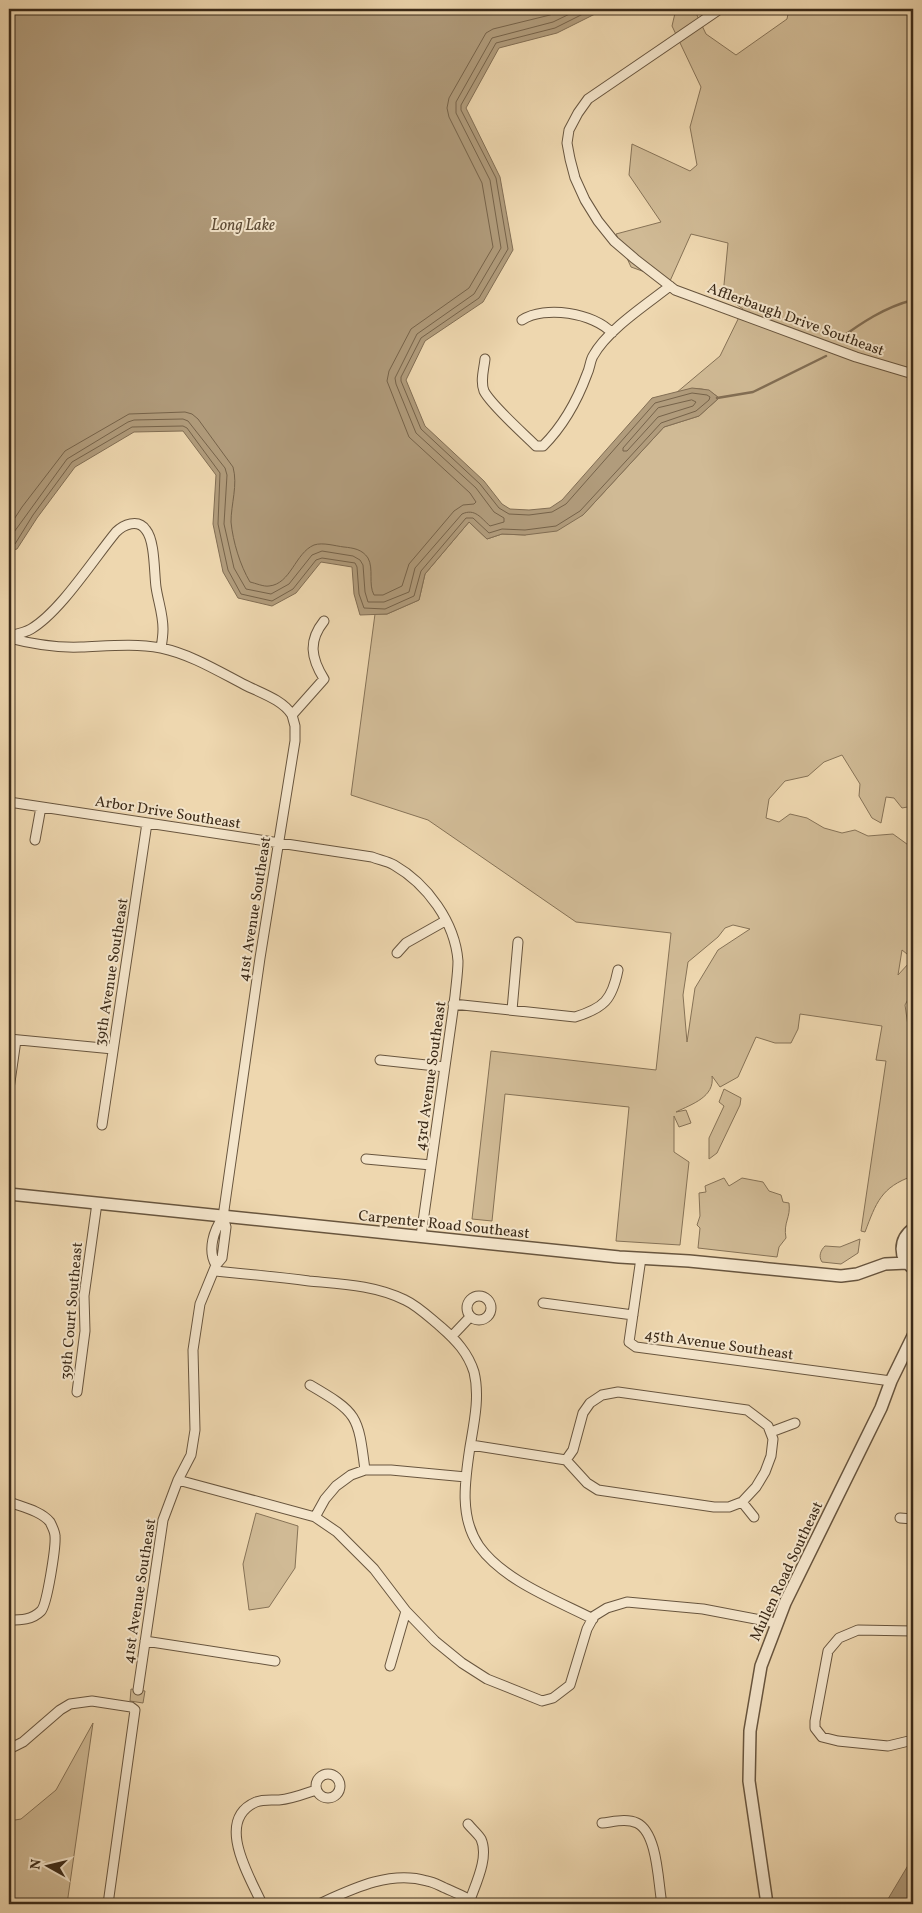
<svg xmlns="http://www.w3.org/2000/svg" width="922" height="1913" font-family="Vollkorn,serif">
  <rect width="100%" height="100%" fill="#eed7af"/>
  <filter id="stains"><feTurbulence type="fractalNoise" baseFrequency=".004" numOctaves="4"/><feColorMatrix values="0 0 0 0 .2 0 0 0 0 .09 0 0 0 0 .02 0 0 0 .5 -.17"/></filter>
  <radialGradient id="worn" r=".72"><stop offset=".6" stop-color="#630" stop-opacity="0"/><stop offset="1" stop-color="#630" stop-opacity=".3"/></radialGradient>
  <!-- green -->
  <path fill="#d0ba95" stroke="#867256" fill-rule="evenodd" d="M676,9H694L706,34L736,55L787,19L789,9H913V806L902,808L894,798L886,797L881,823L872,818L859,796L860,784L842,755L824,762L808,776L785,781L769,799L766,818L779,822L790,814L807,818L824,828L842,833L855,830L868,836L893,834L911,847L913,830V950L907,954L902,950L898,975L909,963L913,964V990L905,1005L908,1026L913,1036V1176C881,1187 876,1203 865,1232L861,1231L886,1061L876,1060L882,1026L800,1014L798,1029L791,1043H775L756,1037L738,1077L720,1087L712,1076C715,1097 692,1104 676,1112L686,1110L691,1123L679,1127L674,1116V1152L689,1162L680,1245L616,1241L629,1107L505,1094L492,1221L472,1219L491,1051L656,1070L671,933L576,922L428,820L351,795L375,614H387L419,600L425,574L469,522L487,539L502,534L525,535L583,515L664,427L699,416L719,398C704,385 693,388 676,393L720,356L743,309L723,295L728,243L691,234L670,281L631,267L616,234L661,222L629,175L632,144L690,171L697,165L690,127L701,87L672,26ZM733,925L750,929L718,950L695,988L687,1042L683,995L688,962L718,937L725,928Z
    M724,1089L741,1098L740,1105L717,1153L709,1159V1138L724,1106L719,1102Z
    M724,1178L729,1186L742,1178L763,1182L769,1191L781,1195L783,1202L789,1203C791,1218 783,1222 786,1238L779,1247L777,1257L698,1248L700,1228L697,1225L700,1216L699,1193L706,1192L705,1186Z
    M860,1239L858,1253L841,1264L822,1262C818,1256 821,1250 825,1246L840,1247Z
    M256,1513L298,1526L295,1568L269,1607L249,1610L243,1564Z
    M131,1689L145,1691L143,1703L130,1701Z
    M93,1723L67,1904H9V1821L21,1819L56,1790Z"/>
  <!-- water -->
  <path fill="#b19c7c" stroke="#826e54" d="M9,9H599L595,14L557,33L499,48L466,108L500,177L513,250L483,302L425,341L406,380L425,426L484,481L502,504L510,509L529,510L550,508L562,500L652,398L692,388L709,390L719,398L699,416L664,427L583,515L557,531L525,535L502,534L487,539L469,522L425,574L419,600L387,614L360,615L354,594L352,567L321,562L296,593L272,606L238,598L223,572L213,524L216,475L183,431L134,432L75,467L37,518L17,549L9,551Z
    M913,1857V1904H885Z"/>
  <g fill="none" stroke-linecap="round" stroke-linejoin="round">
    <!-- shore -->
    <path stroke="#76634a" stroke-width="1" d="M692,400L696,402L693,406L658,417L627,451H623V448L658,408Z
      M9,527L22,507L65,451L129,414L185,412L192,414L198,419L233,467C238,485 231,504 231,522C233,542 240,565 250,582C255,583 264,587 269,586C291,584 295,553 314,545C323,542 335,546 344,547C353,548 362,549 368,558C374,569 368,584 374,595H383L402,586L409,564L454,511L463,505L474,504L476,502L470,493L409,437L387,381L389,371L411,329L469,288L493,247L482,183L449,117L447,108L449,98L486,33L493,29L550,15L563,9
      M9,539L67,459L128,422L134,420L183,419L188,421L225,468L227,475L224,524L234,568L246,589L271,594L289,584L312,555L322,551L353,556L360,560L363,565L365,592L368,602H384L409,592L415,568L462,514C475,508 481,518 490,526L504,522V518L494,512L476,488L416,433L396,384L395,378L417,334L474,294L501,248L490,180L456,113V102L492,38L553,22L580,9
      M9,546L15,544L33,515L72,462L132,427L183,426L187,428L220,473L218,524L228,570L241,594L272,601L293,589L316,560L322,558L355,563L357,567L359,594L364,608L385,609L414,596L421,571L466,518H473L489,533L502,529L525,530L556,526L580,511L661,423L696,411L709,400L710,397L707,395L692,393L655,403L566,504L552,512L529,515L509,514L499,508L480,484L421,429L401,381V377L421,338L479,298L508,249L496,178L461,110V105L496,43L555,28L593,9"/>
    <!-- stream -->
    <path stroke="#826e54" stroke-width="2.5" d="M838,340C861,323 885,307 913,300
      M717,398L753,392L826,356"/>
    <defs>
      <path id="minor" d="M720,9L588,99L578,113L569,130L567,143L570,159L575,178L585,200L598,221L614,241L635,259L675,290L856,357L913,374
        M522,320C545,305 594,313 612,333
        M485,359C484,369 480,381 484,391C491,405 523,433 536,446H543C564,425 577,401 587,374C590,368 590,361 593,356C607,330 647,304 670,286
        M9,636C17,634 24,633 31,629C60,612 93,560 116,532C123,525 138,518 146,530C155,541 154,572 156,587C158,601 163,614 163,629C163,635 162,642 161,648
        M9,638C32,644 57,648 81,647C108,646 134,643 161,648C190,654 218,671 245,685C261,693 283,700 292,715
        M9,802L372,857C379,860 387,861 394,865C427,884 455,922 458,961C458,972 456,985 455,996L421,1236
        M35,840L41,807
        M397,953L406,943L445,921
        M453,1004L575,1017C604,1008 612,1000 618,970
        M512,1010L518,942
        M9,1039L113,1049
        M380,1060L445,1067
        M9,1089L16,1040
        M102,1125L147,823
        M366,1159L431,1165
        M641,1258L629,1342L636,1347L891,1381
        M216,1265C207,1250 214,1230 223,1217
        M215,1271C246,1274 278,1277 309,1281C341,1284 375,1285 405,1300C418,1306 430,1318 441,1327C456,1340 468,1353 474,1372C480,1396 474,1423 470,1447C465,1480 459,1517 479,1546C504,1581 556,1600 593,1619
        M467 1308a12 12 0 1 1 24 0a12 12 0 1 1-24 0Z
        M543,1303L633,1315
        M452,1336L470,1317
        M310,1385C358,1413 358,1415 365,1470
        M77,1392L85,1331L84,1296L97,1203
        M771,1432L795,1423
        M471,1445L566,1460L587,1483L598,1490L714,1507H729L742,1502L756,1487L765,1472L771,1456L773,1439L768,1426L747,1410L618,1392L602,1395L590,1403L583,1413L573,1450L566,1460
        M178,1480L315,1517L337,1532L374,1569L406,1611L435,1641L462,1663L487,1679L542,1701L553,1698L570,1685L587,1629L594,1616L607,1608L627,1602L703,1609L776,1623
        M9,1502C22,1507 41,1511 50,1522C52,1526 55,1532 55,1536C56,1547 47,1605 41,1611C32,1620 21,1620 9,1620
        M742,1502L754,1517
        M315,1517L325,1499L336,1486L351,1475L365,1470H391L466,1477
        M900,1518L913,1519
        M913,1631L858,1630L839,1638L828,1651L815,1721V1728L822,1737L838,1741L888,1746L913,1740
        M145,1641L275,1661
        M390,1666L406,1611
        M138,1690L163,1520L178,1480L191,1455L195,1430L193,1350L200,1304L216,1265L222,1258L226,1227L223,1217L260,958L295,741V726L292,715L324,679C311,658 308,641 324,621
        M9,1749L23,1742L60,1710L70,1704L92,1701L131,1707L135,1710L108,1904
        M316 1786a12 12 0 1 1 24 0a12 12 0 1 1-24 0Z
        M602,1823C613,1822 626,1818 637,1823C658,1833 658,1884 662,1904
        M468,1824C472,1829 478,1834 481,1839C489,1857 476,1883 470,1900
        M262,1904C250,1877 214,1820 256,1802C263,1799 272,1800 279,1800C292,1799 304,1794 316,1790
        M319,1904C352,1889 390,1870 427,1881C434,1882 440,1886 445,1888C456,1893 467,1897 477,1904"/>
      <path id="tertiary" d="M9,1194L619,1257L689,1261L841,1276L857,1274L885,1264L907,1263
        M913,1229C899,1239 898,1258 913,1268
        M767,1904L749,1781L750,1731L761,1666L785,1603L881,1408L891,1381L913,1336"/>
    </defs>
    <!-- minor casing -->
    <use href="#minor" stroke="#68553e" stroke-width="11"/>
    <!-- tertiary casing -->
    <use href="#tertiary" stroke="#68553e" stroke-width="14"/>
    <!-- minor -->
    <use href="#minor" stroke="#f4e5cb" stroke-width="9"/>
    <!-- tertiary -->
    <use href="#tertiary" stroke="#f4e5cb" stroke-width="11"/>
  </g>
  <g text-anchor="middle" stroke-width="4" stroke-linejoin="round" paint-order="stroke">
    <!-- street labels -->
    <g font-size="15" fill="#3b2a18" stroke="#f4e5cb">
      <text transform="translate(796 319) rotate(20)" y="5">Afflerbaugh Drive Southeast</text>
      <text transform="translate(168 812) rotate(9)" y="5">Arbor Drive Southeast</text>
      <text transform="translate(254 909) rotate(-81)" y="5">41st Avenue Southeast</text>
      <text transform="translate(111 972) rotate(-81)" y="5">39th Avenue Southeast</text>
      <text transform="translate(430 1076) rotate(-82)" y="5">43rd Avenue Southeast</text>
      <text transform="translate(444 1224) rotate(6)" y="5">Carpenter Road Southeast</text>
      <text transform="translate(71 1311) rotate(-85)" y="5">39th Court Southeast</text>
      <text transform="translate(719 1344) rotate(8)" y="5">45th Avenue Southeast</text>
      <text transform="translate(786 1571) rotate(-65)" y="5">Mullen Road Southeast</text>
      <text transform="translate(139 1591) rotate(-81)" y="5">41st Avenue Southeast</text>
    </g>
    <!-- water labels -->
    <g font-size="16" font-style="italic" fill="#5e4c36" stroke="#f4e5cb">
      <text x="243" y="230">Long Lake</text>
    </g>
  </g>
  <!-- margin -->
  <rect width="922" height="1913" fill="none" stroke="#eed7af" stroke-width="30"/>
  <rect x="10" y="10" width="902" height="1893" fill="none" stroke="#3b2a18" stroke-width="2.5"/>
  <rect x="15" y="15" width="892" height="1883" fill="none" stroke="#3b2a18"/>
  <!-- north arrow -->
  <g transform="translate(48 1866) rotate(278)" stroke="#f4e5cb" stroke-width="4" paint-order="stroke">
  <path d="M0-4L9 19L0 12L-9 19Z" fill="#3b2a18"/>
  <text y="-8" font-size="14" font-weight="bold" text-anchor="middle" fill="#3b2a18">N</text>
  </g>
  <rect width="100%" height="100%" filter="url(#stains)"/>
  <rect width="100%" height="100%" fill="url(#worn)"/>
</svg>
